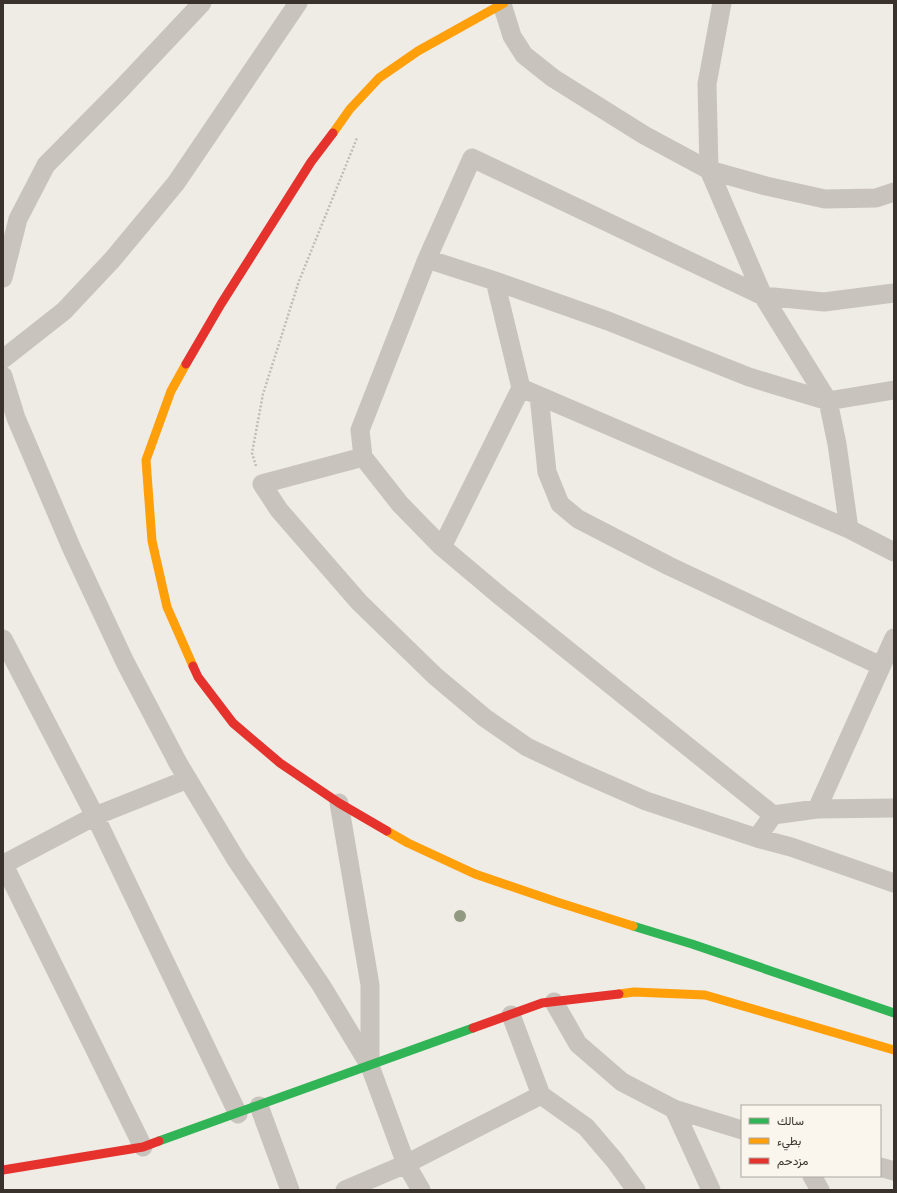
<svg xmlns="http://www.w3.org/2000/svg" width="897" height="1193" font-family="'Nunito Sans',Vazirmatn,sans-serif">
  <rect width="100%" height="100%" fill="#efebe5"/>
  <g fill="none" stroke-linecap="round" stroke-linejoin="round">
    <!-- path -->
    <path stroke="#c1bcb5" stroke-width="2.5" stroke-dasharray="2 2" stroke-linecap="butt" d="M256,466L252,453L263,394L299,281L357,138"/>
    <!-- street -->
    <path stroke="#c8c3bd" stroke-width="19" d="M722,3L707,84L709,170L763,296L828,401L837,444L849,529
      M502,4L512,36L524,55L553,78L644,135L709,170L766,186L825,199L876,198L894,192
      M427,259L495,281L608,321L749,377L828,401L894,390
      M3,278L18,219L46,165L122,88L202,3
      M894,293L824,302L763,296L472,158L427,259L360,430L363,457L400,504L442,547L499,595L773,815L757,838L791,847L894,883
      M3,359L64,311L112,260L176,183L298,3
      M3,376L16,418L72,549L125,662L178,763L237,861L321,985L370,1066L406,1164L421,1190
      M521,388L849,529L894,552
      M539,396L547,472L560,504L578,519L669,566L881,666
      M363,457L262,484L279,510L359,602L435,676L485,718L527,747L580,772L646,801L757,838
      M442,547L521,388L495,281
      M3,639L95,816L238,1114
      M339,803L370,985V1066
      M817,809L894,638
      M773,815L817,809L894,808
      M3,863L143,1147
      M4,864L95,816L188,779
      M554,1002L578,1044L622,1082L674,1109L711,1190
      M511,1015L541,1095L586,1127L615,1161L636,1190
      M259,1106L290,1190
      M674,1109L742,1130
      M880,1167L894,1171
      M812,1176L820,1190
      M345,1190L406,1164L541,1095"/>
    <!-- fast -->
    <path stroke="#30b455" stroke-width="9" d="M633,926L692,944L894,1013
      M159,1141L473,1028"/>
    <!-- slow -->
    <path stroke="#ff9f0a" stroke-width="9" d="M333,133L350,109L379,78L418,51L504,3
      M186,364L171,391L146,460L152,541L167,607L193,666
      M387,831L408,843L475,874L557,902L633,926
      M619,994L634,992L705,995L894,1050"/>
    <!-- jam -->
    <path stroke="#e5322d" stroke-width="9" d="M186,364L221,304L311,162L333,133
      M193,666L198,677L233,723L280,763L339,803L387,831
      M473,1028L542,1003L619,994
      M3,1170L143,1147L159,1141"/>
  </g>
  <!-- trees -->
  <circle fill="#919a81" cx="460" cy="916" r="6"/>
  <!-- border -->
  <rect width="897" height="1193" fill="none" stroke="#39312b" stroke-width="8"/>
  <!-- legend -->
  <rect x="741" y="1105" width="140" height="72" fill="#faf6ed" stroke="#ada79f"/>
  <rect x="749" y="1118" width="20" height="6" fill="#30b455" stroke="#ada79f"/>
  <text x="777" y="1125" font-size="12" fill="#39312b">سالك</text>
  <rect x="749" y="1138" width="20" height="6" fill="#ff9f0a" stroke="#ada79f"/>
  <text x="777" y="1145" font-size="12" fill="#39312b">بطيء</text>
  <rect x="749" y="1158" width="20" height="6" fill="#e5322d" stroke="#ada79f"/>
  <text x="777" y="1165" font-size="12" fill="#39312b">مزدحم</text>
</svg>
